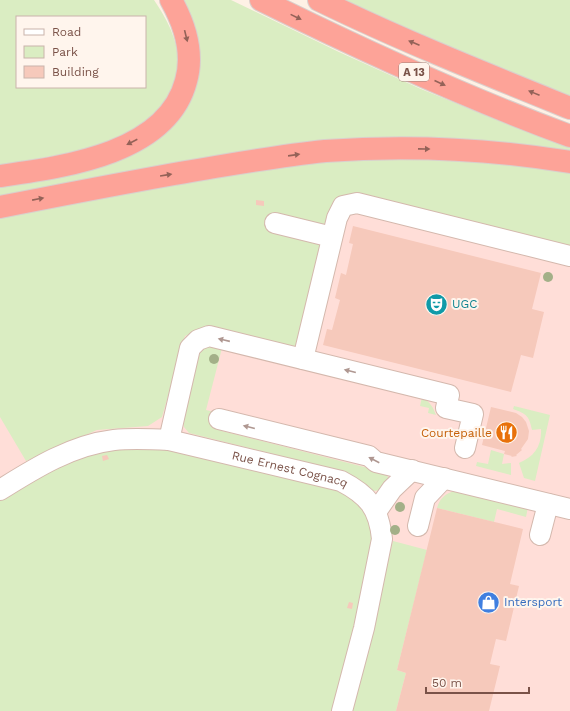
<svg xmlns="http://www.w3.org/2000/svg" width="570" height="711" font-family="'Work Sans',sans-serif">
  <rect width="100%" height="100%" fill="#fef1e5"/>
  <!-- commercial -->
  <path fill="#ffded8" d="M155,196L570,217V711H0V234Z"/>
  <!-- green -->
  <path fill="#daedc2" fill-rule="evenodd" d="M0,0H154C171,25 186,55 173,85C167,98 159,112 148,120C110,149 46,157 0,165ZM17,17H145V87H17Z
    M177,0H231L339,52L421,89L502,122L570,147V153L471,142L0,196V180L105,158L187,94Z
    M338,0H570V98Z
    M373,157H455L570,171V250L354,197L321,242L296,353L204,328L185,336L162,417L148,426L97,430L26,461L0,417V216L281,163Z
    M206,343L222,348L206,410L214,412L217,426L222,431L384,472L388,477V485L382,490L373,491L358,479L341,471L189,433L184,427L183,422L193,362Z
    M422,397C430,402 433,407 436,415L428,413L429,408L420,406Z
    M514,406L550,415L535,481L524,478L519,463C534,457 542,446 541,429L532,430C529,416 527,414 513,409Z
    M164,447L340,489L354,498L370,518L374,541L335,711H0V501C35,475 77,454 121,448C135,446 150,447 164,447Z
    M491,450L504,454L502,464L511,463V475L476,466L477,462L488,464Z
    M454,491L528,507L526,517L497,509L494,522L437,508C440,498 445,494 454,491Z
    M393,541L427,550L397,670L406,673L396,711H351Z"/>
  <!-- building -->
  <path fill="#f6c9bb" d="M256,200L264,201V206L256,205Z
    M353,226L541,273L532,309L544,312L533,358L521,355L511,392L323,345L327,329L332,330L340,300L335,298L341,273L346,275L353,244L349,243Z
    M491,407L516,413L522,417L526,422L529,431L528,439L521,449L522,450L516,455L517,456L511,457L512,456L504,454L505,451L482,445Z
    M107,455L109,459L103,461L102,456Z
    M437,508L523,529L510,584L519,586L506,641L496,639L490,664L500,666L489,711H396L406,673L397,670Z
    M349,602L353,603L352,609L347,608Z"/>
  <g fill="none" stroke-linecap="round" stroke-linejoin="round">
    <defs>
      <g id="minor">
        <path d="M275,223L332,237"/>
        <path d="M303,359L337,218L343,206L357,203L570,256"/>
        <path d="M219,419L369,456L376,462L570,509"/>
        <path d="M169,440L190,348L198,340L209,336L449,395L446,408L473,414L465,448"/>
        <path id="s1" d="M0,490C35,468 72,445 114,440C132,438 151,439 169,440L341,481C368,495 379,508 382,539L364,628L342,711"/>
        <path d="M376,512L392,489L412,470"/>
        <path d="M418,526L425,498L444,478"/>
        <path d="M540,535L548,504"/>
      </g>
      <path id="highway" d="M261,0C362,50 464,97 570,136
        M319,0C401,40 486,74 570,108
        M0,176C63,167 167,154 186,81C194,53 185,25 171,0
        M0,207C71,193 143,179 215,167C251,161 288,155 325,151C406,145 490,149 570,162"/>
    </defs>
    <!-- minor casing -->
    <use href="#minor" stroke="#d4b8ad" stroke-width="22"/>
    <!-- highway casing -->
    <use href="#highway" stroke="#dacfcc" stroke-width="24"/>
    <!-- minor -->
    <use href="#minor" stroke="#fff" stroke-width="20"/>
    <!-- highway -->
    <use href="#highway" stroke="#fda398" stroke-width="22"/>
  </g>
  <!-- trees -->
  <g fill="#a3b088">
    <circle cx="548" cy="277" r="5"/>
    <circle cx="214" cy="359" r="5"/>
    <circle cx="400" cy="507" r="5"/>
    <circle cx="395" cy="530" r="5"/>
  </g>
  <!-- one-way arrows -->
  <defs><path id="oneway-solid" d="M-6-.8H1V-3.2L6.5 0L1 3.2V.8H-6Z"/></defs>
  <g fill="#946258">
    <use href="#oneway-solid" transform="translate(296 17) rotate(26)"/>
    <use href="#oneway-solid" transform="translate(186 36) rotate(76)"/>
    <use href="#oneway-solid" transform="translate(414 43) rotate(-157)"/>
    <use href="#oneway-solid" transform="translate(440 83) rotate(24)"/>
    <use href="#oneway-solid" transform="translate(534 93) rotate(-158)"/>
    <use href="#oneway-solid" transform="translate(132 142) rotate(153)"/>
    <use href="#oneway-solid" transform="translate(424 149) rotate(1)"/>
    <use href="#oneway-solid" transform="translate(294 155) rotate(-8)"/>
    <use href="#oneway-solid" transform="translate(166 175) rotate(-9)"/>
    <use href="#oneway-solid" transform="translate(38 199) rotate(-11)"/>
  </g>
  <g fill="#af9791">
    <use href="#oneway-solid" transform="translate(224 340) rotate(-167)"/>
    <use href="#oneway-solid" transform="translate(350 371) rotate(-166)"/>
    <use href="#oneway-solid" transform="translate(249 427) rotate(-166)"/>
    <use href="#oneway-solid" transform="translate(374 460) rotate(-152)"/>
  </g>
  <!-- icons -->
  <defs>
    <symbol id="theatre-disc" viewBox="-11 -11 22 22"><circle r="9.5" fill="#0f9aa8" stroke="#fff5ed"/><path d="M-5-5.5Q0-4 5-5.5V0Q5 5 0 6Q-5 5-5 0ZM-3.3-2.5H-1v1.5H-3.3ZM1-2.5H3.3v1.5H1ZM-2.8 1Q0 5.5 2.8 1Z" fill="#fff"/></symbol>
    <symbol id="restaurant-disc" viewBox="-11 -11 22 22"><circle r="9.5" fill="#e8710a" stroke="#fff5ed"/><path d="M-5-6h1v4h1v-4h1v4h1v-4h1v5L-1.5 .5V6h-2V.5L-5-1ZM5-6V6H3V1.5H1.5Q1.5-4 5-6Z" fill="#fff"/></symbol>
    <symbol id="shop-disc" viewBox="-11 -11 22 22"><circle r="9.5" fill="#3f7fe0" stroke="#fff5ed"/><path d="M-5-2.5h2.3a2.7 3.5 0 0 1 5.4 0H5L5.5 6h-11ZM-1.5-2.5h3a1.5 2.3 0 0 0-3 0Z" fill="#fff"/></symbol>
  </defs>
  <g fill-rule="evenodd">
    <use href="#theatre-disc" x="424" y="292" width="25" height="25"/>
    <use href="#restaurant-disc" x="494" y="420" width="25" height="25"/>
    <use href="#shop-disc" x="476" y="590" width="25" height="25"/>
  </g>
  <g text-anchor="middle" stroke-width="4" stroke-linejoin="round" paint-order="stroke">
    <!-- shield labels -->
    <rect fill="#fff5ed" stroke="#a2837a" stroke-width="1" x="399" y="63" width="30" height="18" rx="3"/>
    <g font-size="11" font-weight="bold" fill="#7a5248">
      <text x="414" y="76">A 13</text>
    </g>
    <!-- culture labels -->
    <g font-size="12" fill="#0d838f" stroke="#fff5ed" text-anchor="start">
      <text x="452" y="308">UGC</text>
    </g>
    <!-- food labels -->
    <g font-size="12" fill="#c56008" stroke="#fff5ed" text-anchor="end">
      <text x="492" y="437">Courtepaille</text>
    </g>
    <!-- street labels -->
    <g font-size="12" fill="#7a5248" stroke="#fff5ed">
      <text dy="4" stroke="none"><textPath href="#s1" startOffset="305">Rue Ernest Cognacq</textPath></text>
    </g>
    <!-- shop labels -->
    <g font-size="12" fill="#366cbe" stroke="#fff5ed" text-anchor="start">
      <text x="504" y="606">Intersport</text>
    </g>
  </g>
  <!-- legend -->
  <rect x="16" y="16" width="130" height="72" fill="#fff5ed" stroke="#cab4ab"/>
  <rect x="24" y="29" width="20" height="6" fill="#ffffff" stroke="#cab4ab"/>
  <text x="52" y="36" font-size="12" fill="#7a5248">Road</text>
  <rect x="24" y="46" width="20" height="12" fill="#daedc2" stroke="#cab4ab"/>
  <text x="52" y="56" font-size="12" fill="#7a5248">Park</text>
  <rect x="24" y="66" width="20" height="12" fill="#f6c9bb" stroke="#cab4ab"/>
  <text x="52" y="76" font-size="12" fill="#7a5248">Building</text>
  <!-- scale -->
  <path d="M426 687v6h103v-6" fill="none" stroke="#7a5248" stroke-width="2"/>
  <text x="432" y="687" font-size="12" fill="#7a5248" stroke="#fff5ed" stroke-width="3" paint-order="stroke">50 m</text>
</svg>
